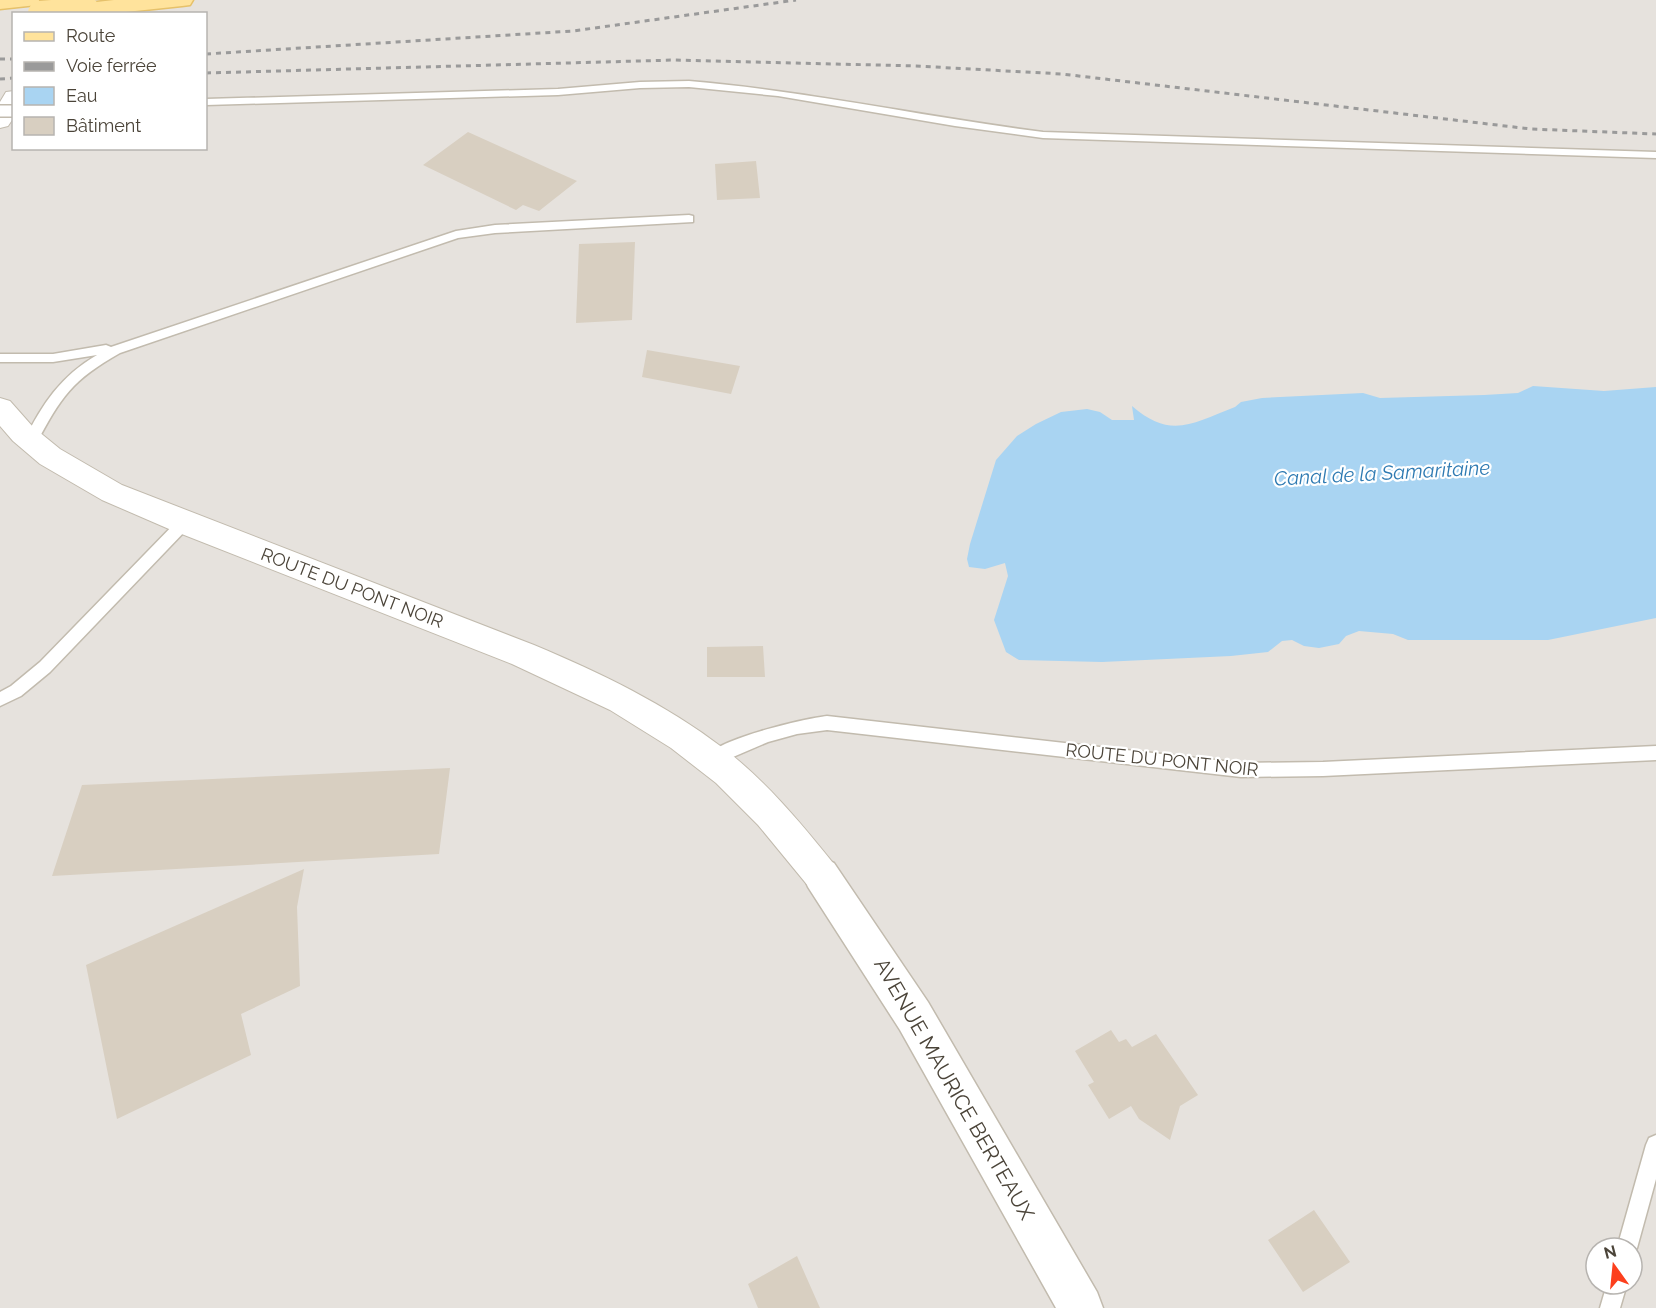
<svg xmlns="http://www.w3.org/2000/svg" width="1656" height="1308" font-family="Raleway,sans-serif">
  <rect width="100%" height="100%" fill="#f6f3ec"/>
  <!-- industrial -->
  <path fill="#e6e2dd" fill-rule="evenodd" d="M0,0H1656V1308H0ZM14,14H206V148H14ZM1596,1248H1632V1284H1596Z"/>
  <!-- water -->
  <path fill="#a9d4f2" d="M1533,386L1604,391L1656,387V618L1548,640H1408L1393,634L1359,631L1346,636L1339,644L1319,648L1304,646L1292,640L1282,641L1268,652L1231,656L1102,662L1019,660L1006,652L994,620L1008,576L1005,563L985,569L969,567L967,559L970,544L996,460L1017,436L1036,424L1061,412L1087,409L1100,412L1112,420H1134L1132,406C1171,440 1193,423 1235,407L1241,402L1262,398L1363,393L1380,398L1484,395L1518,393Z"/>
  <!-- building -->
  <path fill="#d8cfc1" d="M468,132L550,169L577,181L539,211L523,205L516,210L423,165Z
    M756,161L760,198L717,200L715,164Z
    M635,242L632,320L576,323L579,244Z
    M647,350L740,366L731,394L642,377Z
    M763,646L765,677H707V647Z
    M450,768L439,854L52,876L82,785Z
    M304,869L297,907L300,986L241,1014L251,1055L117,1119L86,965Z
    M1111,1030L1119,1042L1126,1039L1132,1047L1156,1034L1198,1095L1180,1106L1170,1140L1139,1119L1131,1106L1109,1119L1088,1085L1094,1082L1075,1051Z
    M1314,1210L1350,1262L1303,1292L1268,1240Z
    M797,1256L820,1308H758L748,1284Z"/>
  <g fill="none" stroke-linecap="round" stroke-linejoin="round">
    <defs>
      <path id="service" d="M689,81C808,91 925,117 1043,132L1656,152V158L1043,138L955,126L778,96L689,87L640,88L558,95L206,105V99L558,89L640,82Z
        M689,215L693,216V222L495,233L458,238L120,353C72,380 61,397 36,444L31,446L24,441C42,404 61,376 97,355L53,362H0V354H53L106,345L111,347L456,231L495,225Z
        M185,517L192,522L190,526L50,672L21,696L0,706V692L11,686L40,662L180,518Z
        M827,716L1241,763L1323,762L1656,746V760L1323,776L1241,777L827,730L797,734L768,742L712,766L706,764L704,759C714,739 804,719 827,716Z
        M1656,1135V1179L1637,1248L1632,1256V1248H1617L1646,1145L1649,1138Z
        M1607,1284H1627L1620,1308H1600Z"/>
      <path id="minor" d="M14,91V117L8,126L0,128V102L6,92Z
        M0,398L10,401L33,427L60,449L122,485L534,645C601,673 665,704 723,748C765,780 800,822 833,863L839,875L833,887L821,892L809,887L758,825L716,783L671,748L610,710L512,664L169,529L102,500L40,464L13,441L0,426Z"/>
      <path id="tertiary" d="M821,858L834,863L928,1002L1097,1292L1103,1308H1056L900,1030L808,887L803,875L808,863Z"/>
      <path id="primary" d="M0,0H40L37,5L0,9Z
        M114,0H193L190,5L182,6L107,14H79L76,9L79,4Z"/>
    </defs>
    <!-- service casing -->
    <use href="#service" stroke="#c2bbae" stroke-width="3"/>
    <!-- minor casing -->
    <use href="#minor" stroke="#c2bbae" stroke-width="2"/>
    <!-- tertiary casing -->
    <use href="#tertiary" stroke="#c2bbae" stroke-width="3"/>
    <!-- primary casing -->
    <use href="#primary" stroke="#e6c16a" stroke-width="3"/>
    <!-- service -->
    <use href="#service" fill="#fff" fill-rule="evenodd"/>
    <!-- minor -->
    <use href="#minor" fill="#fff" fill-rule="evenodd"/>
    <!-- tertiary -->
    <use href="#tertiary" fill="#fff" fill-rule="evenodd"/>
    <!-- primary -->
    <use href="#primary" fill="#ffe39c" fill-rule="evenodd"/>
    <!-- rail -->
    <path stroke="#9a9a9a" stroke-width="3" stroke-dasharray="5 5" stroke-linecap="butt" d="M206,54L573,31L796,0
      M0,59H14
      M206,73L675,60L916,66L1062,74L1531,129L1656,134
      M0,79L14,78"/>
    <defs>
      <path id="service-bridge" d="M0,111H14"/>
      <path id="primary-bridge" d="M40,13L87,9"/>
    </defs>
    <!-- service-bridge casing -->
    <use href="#service-bridge" stroke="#c2bbae" stroke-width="14" stroke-linecap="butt"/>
    <!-- primary-bridge casing -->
    <use href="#primary-bridge" stroke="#e6c16a" stroke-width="26" stroke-linecap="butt"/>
    <!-- service-bridge -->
    <use href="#service-bridge" stroke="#fff" stroke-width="11"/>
    <!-- primary-bridge -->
    <use href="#primary-bridge" stroke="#ffe39c" stroke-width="24"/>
  </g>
  <g text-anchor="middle" stroke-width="4.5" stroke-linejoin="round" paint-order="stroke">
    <!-- street labels -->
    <g font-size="18" fill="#4b4439" stroke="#fff">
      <text transform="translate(352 588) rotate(21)" y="6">ROUTE DU PONT NOIR</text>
      <text transform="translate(1162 760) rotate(6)" y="6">ROUTE DU PONT NOIR</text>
    </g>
    <!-- water labels -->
    <g font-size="20" font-style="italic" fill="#2e7ab2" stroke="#fff">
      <text transform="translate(1382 473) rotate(-3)" y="7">Canal de la Samaritaine</text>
    </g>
    <!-- near-street labels -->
    <g font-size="21" fill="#4b4439" stroke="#fff">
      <text transform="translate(954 1089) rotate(60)" y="7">AVENUE MAURICE BERTEAUX</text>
    </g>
  </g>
  <!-- legend -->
  <rect x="12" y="12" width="195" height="138" fill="#ffffff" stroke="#b7b4b0" stroke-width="1.5"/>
  <rect x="24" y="32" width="30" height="9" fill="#ffe39c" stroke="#b7b4b0" stroke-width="1.5"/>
  <text x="66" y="42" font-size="18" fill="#4b4439">Route</text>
  <rect x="24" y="62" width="30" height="9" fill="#9a9a9a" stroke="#b7b4b0" stroke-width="1.5"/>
  <text x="66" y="72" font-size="18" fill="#4b4439">Voie ferrée</text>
  <rect x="24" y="87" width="30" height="18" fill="#a9d4f2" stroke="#b7b4b0" stroke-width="1.5"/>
  <text x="66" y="102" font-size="18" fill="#4b4439">Eau</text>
  <rect x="24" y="117" width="30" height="18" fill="#d8cfc1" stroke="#b7b4b0" stroke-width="1.5"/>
  <text x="66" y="132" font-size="18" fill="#4b4439">Bâtiment</text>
  <!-- north arrow -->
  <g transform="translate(1614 1266) rotate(345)"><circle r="28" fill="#ffffff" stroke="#b7b4b0" stroke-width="1.5"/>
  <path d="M0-4.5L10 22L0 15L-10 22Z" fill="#fc3f1d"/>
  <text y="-9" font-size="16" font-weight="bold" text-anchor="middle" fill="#4b4439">N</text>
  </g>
</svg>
